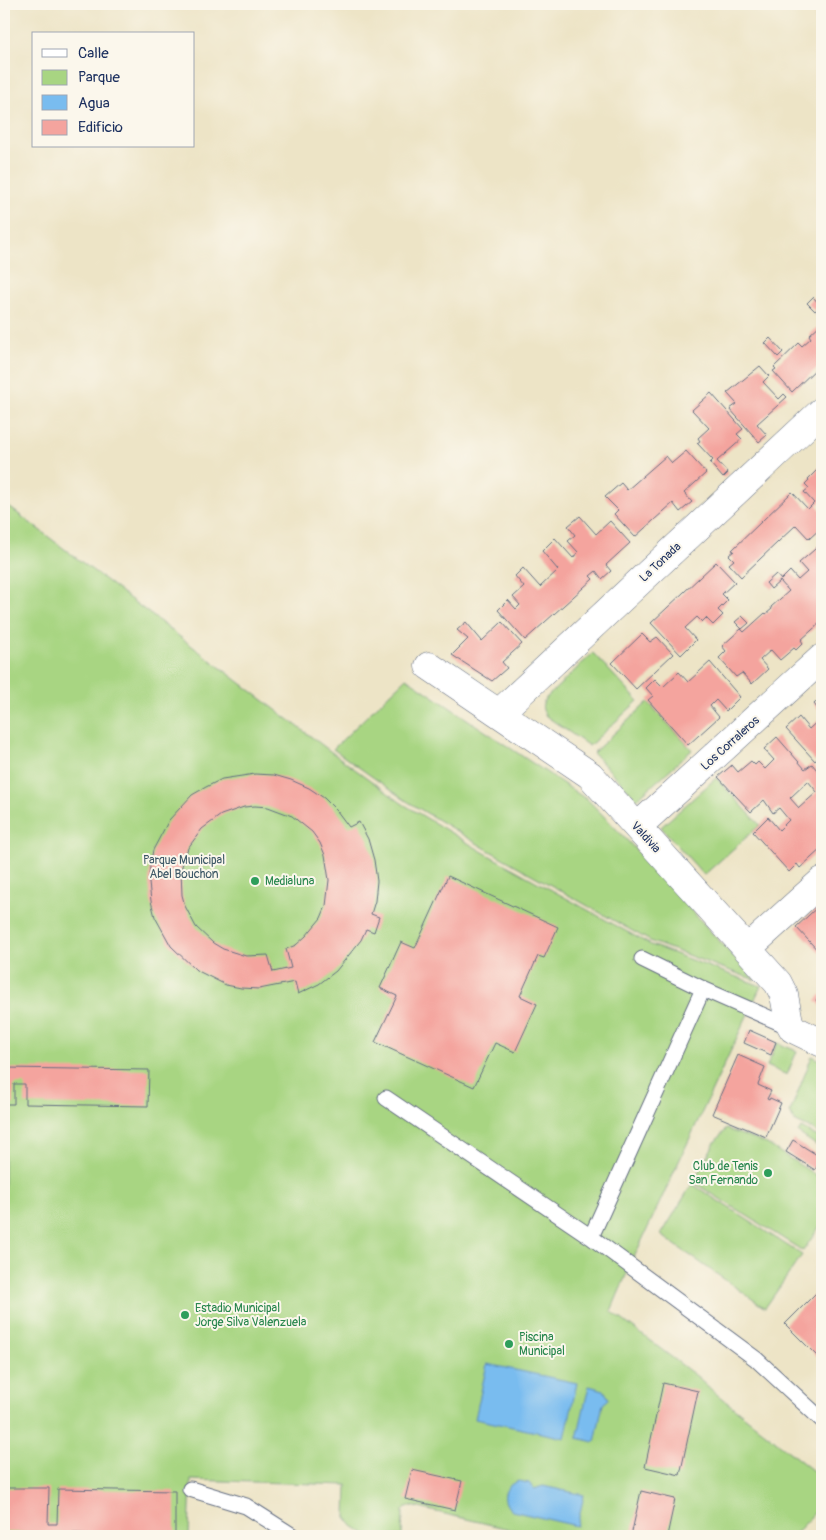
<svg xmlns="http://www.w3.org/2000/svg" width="826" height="1540" font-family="Pangolin,sans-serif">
  <rect width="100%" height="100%" fill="#fbf7ec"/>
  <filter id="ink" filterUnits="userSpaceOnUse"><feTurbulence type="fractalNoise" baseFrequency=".02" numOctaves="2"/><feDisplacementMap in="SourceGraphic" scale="10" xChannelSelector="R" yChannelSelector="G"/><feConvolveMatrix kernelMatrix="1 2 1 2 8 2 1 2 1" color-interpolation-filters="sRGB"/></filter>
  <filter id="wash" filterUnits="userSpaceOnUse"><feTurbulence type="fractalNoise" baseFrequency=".0096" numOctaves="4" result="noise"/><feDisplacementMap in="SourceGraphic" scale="20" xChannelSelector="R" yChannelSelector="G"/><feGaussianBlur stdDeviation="1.12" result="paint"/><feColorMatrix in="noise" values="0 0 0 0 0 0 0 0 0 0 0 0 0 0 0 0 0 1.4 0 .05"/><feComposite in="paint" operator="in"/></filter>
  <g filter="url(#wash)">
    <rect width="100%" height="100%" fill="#ede4c6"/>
    <!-- green -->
    <path fill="#a8d582" stroke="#628270" d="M4,503L330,751L403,804L483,852L651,945L761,986L630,1266L611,1311L699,1378L714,1392L822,1478V1504L794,1536H539L411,1506L406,1507L403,1511L402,1536H369L353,1526L346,1517L347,1485L191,1480L189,1536H4Z
      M593,653L638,701L589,746L546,716C542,709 541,706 545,699Z
      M406,678L589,801L625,838L755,980L652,942L483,847L405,800L333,749Z
      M648,702L692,750L637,799L593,753Z
      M716,778L760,825L704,875L661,827Z
      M777,1043L797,1051L787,1075L767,1066Z
      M812,1056L822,1061V1134L794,1121L790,1112Z
      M801,1128L822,1139V1149L798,1133Z
      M726,1129L767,1144L822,1179V1223L803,1251L693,1182L715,1142Z
      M692,1184L802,1255L765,1308L661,1235Z"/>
    <!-- water -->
    <path fill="#79bcef" stroke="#4a76a6" d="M487,1364L577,1383L565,1438L475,1419Z
      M589,1386L604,1390L609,1399L603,1404L595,1442L577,1438Z
      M519,1481L529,1483L534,1489L543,1486L584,1495L577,1526L512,1511C500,1501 503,1485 519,1481Z"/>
    <g id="blocks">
      <!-- building -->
      <path fill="#f4a49e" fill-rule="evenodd" d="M813,297L821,306L815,311L807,303Z
        M822,323V363L792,392L773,371L776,369L774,367L799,343L802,346L811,338L809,335Z
        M770,338L783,352L778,357L765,343Z
        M760,366L769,376L763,382L779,399L784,394L787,397L757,424L767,435L759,442L730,409L737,404L727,393Z
        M711,393L743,429L737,434L742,439L717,461L728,473L723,478L710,463L713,460L697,443L700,441L698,438L709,428L692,410Z
        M686,451L706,473L684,493L692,502L680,512L673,503L635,537L614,514L618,510L605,497L621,483L627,490L666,456L672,463Z
        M822,465V500L817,505L822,511V527L809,539L796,525L741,577L729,564L734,560L729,555L734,551L732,550L792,492L808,509L814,503L804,492L809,488L805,484L809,480L808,479Z
        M580,516L596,534L610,521L630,543L606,565L611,571L602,579L596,571L590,576L593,579L525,640L498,610L508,600L516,609L520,605L513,597L524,587L515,576L523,568L540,587L558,570L542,551L555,538L573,558L578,552L568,541L575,535L568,526Z
        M822,543V621L801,640L803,643L796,650L794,648L780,660L771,650L760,660L768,669L752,684L742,673L736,677L719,658L726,651L722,646L741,629L744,632L765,613L766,614L772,609L771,607L789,591L780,581L771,589L766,583L776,574L781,580L790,571L798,580L807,572L799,563Z
        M716,562L735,582L722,594L728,600L718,610L723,615L713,625L706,618L702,622L697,617L685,628L696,640L681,655L651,623Z
        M742,616L749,623L742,629L735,622Z
        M466,622L482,641L502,622L522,644L502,662L507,668L492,681L452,655L468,639L457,630Z
        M642,634L650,642L657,637L673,654L636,689L612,663Z
        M710,662L740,697L726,711L716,700L710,706L719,717L688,745L648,700L653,696L646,688L655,679L663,687L679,672L688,682Z
        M822,696V714L814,704Z
        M799,717L809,729L822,717V754L815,761L786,729Z
        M777,737L805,769L812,764L822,776V848L800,868L797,864L789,872L753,832L768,817L779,830L789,820L779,808L773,813L764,800L751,812L718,777L732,765L738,772L751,761L755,765L758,762L765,769L774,760L764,749ZM808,781L817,792L799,808L790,798Z
        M255,774L274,775L291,780L309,788L324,798L337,811L349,827L359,822L368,839L374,860L377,881L375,901L371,914L379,917L374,932L366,929L361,940L336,971L319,984L298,994L295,982L259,989L241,988L226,985L196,970L171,946L155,917L151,901L149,883L150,866L153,850L169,820L192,795L206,787L222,779ZM255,806L268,807L292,816L312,832L320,843L325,855L329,880L326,906L321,918L306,936L296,945L286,949L291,968L273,972L268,955L246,956L223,949L213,943L196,927L185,906L182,895L181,870L184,859L188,848L202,829L221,815L244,807Z
        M448,876L558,927L544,958L538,956L520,996L537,1004L515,1052L495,1043L474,1087L375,1042L397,996L380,988L401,942L415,948Z
        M822,903V955L796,927Z
        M822,994V1007L816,1000Z
        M749,1030L776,1042L771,1055L744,1043Z
        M738,1055L765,1067L758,1085L771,1091L767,1099L769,1100L770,1098L781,1103L766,1137L712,1114Z
        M4,1068L149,1070L148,1106L25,1104V1084H14V1104H4Z
        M793,1140L822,1158L815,1170L786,1152Z
        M822,1287V1361L785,1324Z
        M663,1383L698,1391L680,1475L645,1467Z
        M412,1470L462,1481L455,1510L405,1499Z
        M4,1488H49L48,1524H57L58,1489L175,1491V1535L4,1532Z
        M641,1491L675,1499L667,1536H631Z"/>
    </g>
  </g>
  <g filter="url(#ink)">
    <use href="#blocks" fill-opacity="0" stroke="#646e82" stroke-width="1"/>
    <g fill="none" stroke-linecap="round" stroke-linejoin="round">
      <defs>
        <path id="service" d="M642,959L703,989L792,1028
          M703,989L591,1237L756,1359L822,1420
          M386,1098L591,1237
          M190,1489L246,1506L293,1536"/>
        <path id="minor" d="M429,666L590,775L778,983L784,995L789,1022L793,1029L822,1043
          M499,713L822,411
          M637,827L822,658
          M747,949L822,881"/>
      </defs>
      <!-- service casing -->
      <use href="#service" stroke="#646e82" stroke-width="17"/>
      <!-- minor casing -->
      <use href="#minor" stroke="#646e82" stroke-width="29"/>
      <!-- service -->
      <use href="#service" stroke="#fff" stroke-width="15"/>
      <!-- minor -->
      <use href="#minor" stroke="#fff" stroke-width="28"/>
    </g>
  </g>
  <!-- markers -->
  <g fill="#2e9e5b" stroke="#fbf7ec" stroke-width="2">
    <circle cx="255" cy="881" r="5"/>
    <circle cx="768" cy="1173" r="5"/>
    <circle cx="185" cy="1315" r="5"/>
    <circle cx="509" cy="1344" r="5"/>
  </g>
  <g text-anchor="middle" stroke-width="4" stroke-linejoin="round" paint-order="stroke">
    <!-- street labels -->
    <g font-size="12" fill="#1b2f5e" stroke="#fbf7ec">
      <text transform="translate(660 562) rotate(-43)" y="4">La Tonada</text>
      <text transform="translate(730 743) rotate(-42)" y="4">Los Corraleros</text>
      <text transform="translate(646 837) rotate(48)" y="4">Valdivia</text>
    </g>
    <!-- park labels -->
    <g font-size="12" fill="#3e5867" stroke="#fbf7ec">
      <text x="184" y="864">Parque Municipal<tspan x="184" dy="14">Abel Bouchon</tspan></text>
    </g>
    <!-- leisure labels -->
    <g font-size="12" fill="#27864d" stroke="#fbf7ec" text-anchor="start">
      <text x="265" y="885">Medialuna</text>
      <text x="758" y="1170" text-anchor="end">Club de Tenis<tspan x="758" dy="14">San Fernando</tspan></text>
      <text x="195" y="1312">Estadio Municipal<tspan x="195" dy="14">Jorge Silva Valenzuela</tspan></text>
      <text x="519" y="1341">Piscina<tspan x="519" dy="14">Municipal</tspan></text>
    </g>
  </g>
  <!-- margin -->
  <rect width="826" height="1540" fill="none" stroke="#fbf7ec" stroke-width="20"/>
  <!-- legend -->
  <rect x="32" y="32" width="162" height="115" fill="#fbf7ec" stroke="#a1a7b3"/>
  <rect x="42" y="49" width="25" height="8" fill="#ffffff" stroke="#a1a7b3"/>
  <text x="78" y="58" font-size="15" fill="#1b2f5e">Calle</text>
  <rect x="42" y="70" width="25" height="15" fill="#a8d582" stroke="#a1a7b3"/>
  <text x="78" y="82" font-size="15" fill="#1b2f5e">Parque</text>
  <rect x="42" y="95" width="25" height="15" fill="#79bcef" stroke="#a1a7b3"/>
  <text x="78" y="108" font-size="15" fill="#1b2f5e">Agua</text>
  <rect x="42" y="120" width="25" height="15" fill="#f4a49e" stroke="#a1a7b3"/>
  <text x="78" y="132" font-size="15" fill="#1b2f5e">Edificio</text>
</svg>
